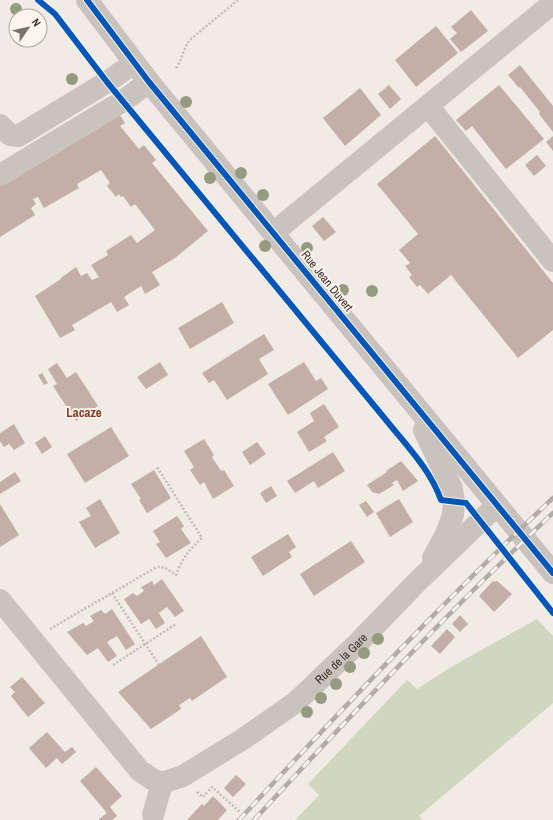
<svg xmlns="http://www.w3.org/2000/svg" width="553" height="820" font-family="'Archivo Narrow',sans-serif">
  <rect width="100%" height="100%" fill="#f0ebe5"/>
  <!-- green -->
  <path fill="#d1d6bf" d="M537,619L553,636V703L419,816L423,820H295L319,795L308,784L407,680L417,689L451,667Z"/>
  <!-- building -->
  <path fill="#c3afa7" d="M471,10L488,31L461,52L450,39L457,33L451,27Z
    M436,26L458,53L416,87L395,60Z
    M520,65L553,106V132L539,114L540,112L520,87L519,88L508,75Z
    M389,85L401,99L390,109L378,94Z
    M499,85L544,139L506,169L472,126L466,131L456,120Z
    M360,88L381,115L345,146L323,118Z
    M117,111L125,123L120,126L139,149L144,145L156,160L152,163L208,231L175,258L152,272L160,285L145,294L141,286L124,297L129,305L117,312L111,302L72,325L75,330L60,338L35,296L61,279V278L76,267L81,276L87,273L92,280L99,277L91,265L108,255L106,251L131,235L137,243L155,230L135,204L131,207L123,196L121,197L119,194L116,197L107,186L110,183L101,170L77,184L79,188L44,208L38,197L33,199L36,204L31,208L35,215L0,237V186Z
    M435,136L553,283V330L518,358L451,275L428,294L420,285L417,287L409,277L412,275L405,266L410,263L399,250L418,234L377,184Z
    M553,136V151L546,142Z
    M537,155L546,166L534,176L525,165Z
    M323,217L336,232L324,241L312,226Z
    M222,302L234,323L190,349L178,328Z
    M264,334L274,350L259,359L268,374L227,400L214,380L209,383L202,373Z
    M160,362L168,375L146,389L137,377Z
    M304,362L316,381L321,378L328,389L288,415L268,384Z
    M57,363L67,378L76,372L98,406L76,421L53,386L57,384L48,369Z
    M42,373L48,383L44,385L38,375Z
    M324,404L339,427L324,437L327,441L309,452L297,432L314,421L310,413Z
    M14,424L25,443L14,450L9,444L4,447L0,441V433Z
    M111,427L129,456L85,483L67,454Z
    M45,436L52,447L42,454L35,443Z
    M204,439L214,455L212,457L221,471L224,470L234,486L213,499L204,482L200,485L190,470L194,467L184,451Z
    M257,442L266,454L250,465L242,452Z
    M333,452L345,471L318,488L314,481L295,493L287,481Z
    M401,461L418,481L403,491L397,480L392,483L394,485L379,494L372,492L367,485L387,472L386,471Z
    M154,470L171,498L147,513L139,500L141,499L131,484Z
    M15,472L21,481L0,494V482Z
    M271,486L277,496L266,503L260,493Z
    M100,499L120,533L95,548L79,522L91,516L86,508Z
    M399,499L413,522L390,537L376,513Z
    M366,501L374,512L367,517L359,505Z
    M0,504L19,535L0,547Z
    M177,516L184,526L181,529L191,543L166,558L156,544L160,542L153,531Z
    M288,534L296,547L289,552L292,557L263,576L251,557Z
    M351,541L365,562L314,596L300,574Z
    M162,579L184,611L175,617L167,607L159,613L165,623L156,629L149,619L141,624L124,599L133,593L137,596L144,591L141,587L152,581L154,585Z
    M493,581L495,582L497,581L512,594L494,612L479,596Z
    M112,609L135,644L126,650L117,636L107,642L117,656L108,662L98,648L87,655L67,632L83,623L86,626L94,621L90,616L101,610L105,614Z
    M460,615L468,624L460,632L452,624Z
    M447,629L455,637L440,654L431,646Z
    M201,636L227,677L192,701L190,698L179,705L181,709L151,729L118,692Z
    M22,677L45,703L28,717L11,696L15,692L10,687Z
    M47,732L65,752L72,747L76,752L62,764L57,758L46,768L29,748Z
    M96,767L122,796L110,807L117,816L112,820H99V819L107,813L80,781Z
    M236,775L246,784L233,797L224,788Z
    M213,796L227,810L218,820H187L202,804L204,806Z"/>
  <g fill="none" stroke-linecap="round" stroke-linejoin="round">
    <!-- path -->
    <path stroke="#c2bbb6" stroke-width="2.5" stroke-dasharray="2 2" stroke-linecap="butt" d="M176,68C183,59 183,47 191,39L238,0
      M112,593L159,665
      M50,629L155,568C163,565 169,570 176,575C183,557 188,551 202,538L157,467
      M113,665L176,624
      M197,792L203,797L212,787L240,812"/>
    <!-- minor -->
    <g stroke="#c9c3be" stroke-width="22">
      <path d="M87,0L149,82L553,573"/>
      <path d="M428,106L553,261"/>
      <path d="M0,125L10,135L18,136L107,82L134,63"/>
      <path d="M0,175L123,101L149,82"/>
      <path d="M273,233L553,3"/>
      <path d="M424,430L452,489L454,502L453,515L446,534L433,558"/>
      <path id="s1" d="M0,600L140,771L152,779L162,783L183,776L243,739L296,702L358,643L417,582L497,505"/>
      <path d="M153,815L162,783"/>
    </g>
    <defs>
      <path id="rail" d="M239,820C341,710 444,601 553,498
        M254,820C351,715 449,611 553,513"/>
    </defs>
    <!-- rail casing -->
    <use href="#rail" stroke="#b1aca8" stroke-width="4.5"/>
    <!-- rail -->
    <use href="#rail" stroke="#fbf5ee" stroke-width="3" stroke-dasharray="9" stroke-linecap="butt"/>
    <defs>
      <path id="cycleway" d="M38,0L55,14L107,82L386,420C406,445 430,469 441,500L466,503L553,613
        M87,0L149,82L553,573"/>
    </defs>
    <!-- cycleway casing -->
    <use href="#cycleway" stroke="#fbf5ee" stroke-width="8"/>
    <!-- cycleway -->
    <use href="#cycleway" stroke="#0057b8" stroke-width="6"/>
  </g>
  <!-- trees -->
  <g fill="#959b80">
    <circle cx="16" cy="9" r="6"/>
    <circle cx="72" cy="79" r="6"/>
    <circle cx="186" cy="102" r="6"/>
    <circle cx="241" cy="173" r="6"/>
    <circle cx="210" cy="178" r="6"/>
    <circle cx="263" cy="195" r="6"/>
    <circle cx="265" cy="246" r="6"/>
    <circle cx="307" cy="248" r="6"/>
    <circle cx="343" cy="290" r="6"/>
    <circle cx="372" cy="291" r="6"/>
    <circle cx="378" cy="639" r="6"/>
    <circle cx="364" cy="653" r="6"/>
    <circle cx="350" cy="667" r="6"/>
    <circle cx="336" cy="684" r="6"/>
    <circle cx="321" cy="698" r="6"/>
    <circle cx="307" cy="712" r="6"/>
  </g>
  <g text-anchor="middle" stroke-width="4" stroke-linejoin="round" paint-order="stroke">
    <!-- street labels -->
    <g font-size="12" fill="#3b302b" stroke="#fbf5ee">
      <text transform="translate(327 281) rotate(51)" y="4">Rue Jean Duvert</text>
      <text dy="4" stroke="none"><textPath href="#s1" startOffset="466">Rue de la Gare</textPath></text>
    </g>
    <!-- neighbourhood labels -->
    <g font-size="13" font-weight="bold" fill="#8c3b22" stroke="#fbf5ee">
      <text x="84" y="417">Lacaze</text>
    </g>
  </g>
  <!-- north arrow -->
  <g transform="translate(28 28) rotate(56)"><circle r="19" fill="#fbf5ee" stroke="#aea6a0"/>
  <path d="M0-3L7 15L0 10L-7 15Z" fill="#7a716c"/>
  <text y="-6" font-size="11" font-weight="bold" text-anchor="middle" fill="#3b302b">N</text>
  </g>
</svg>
